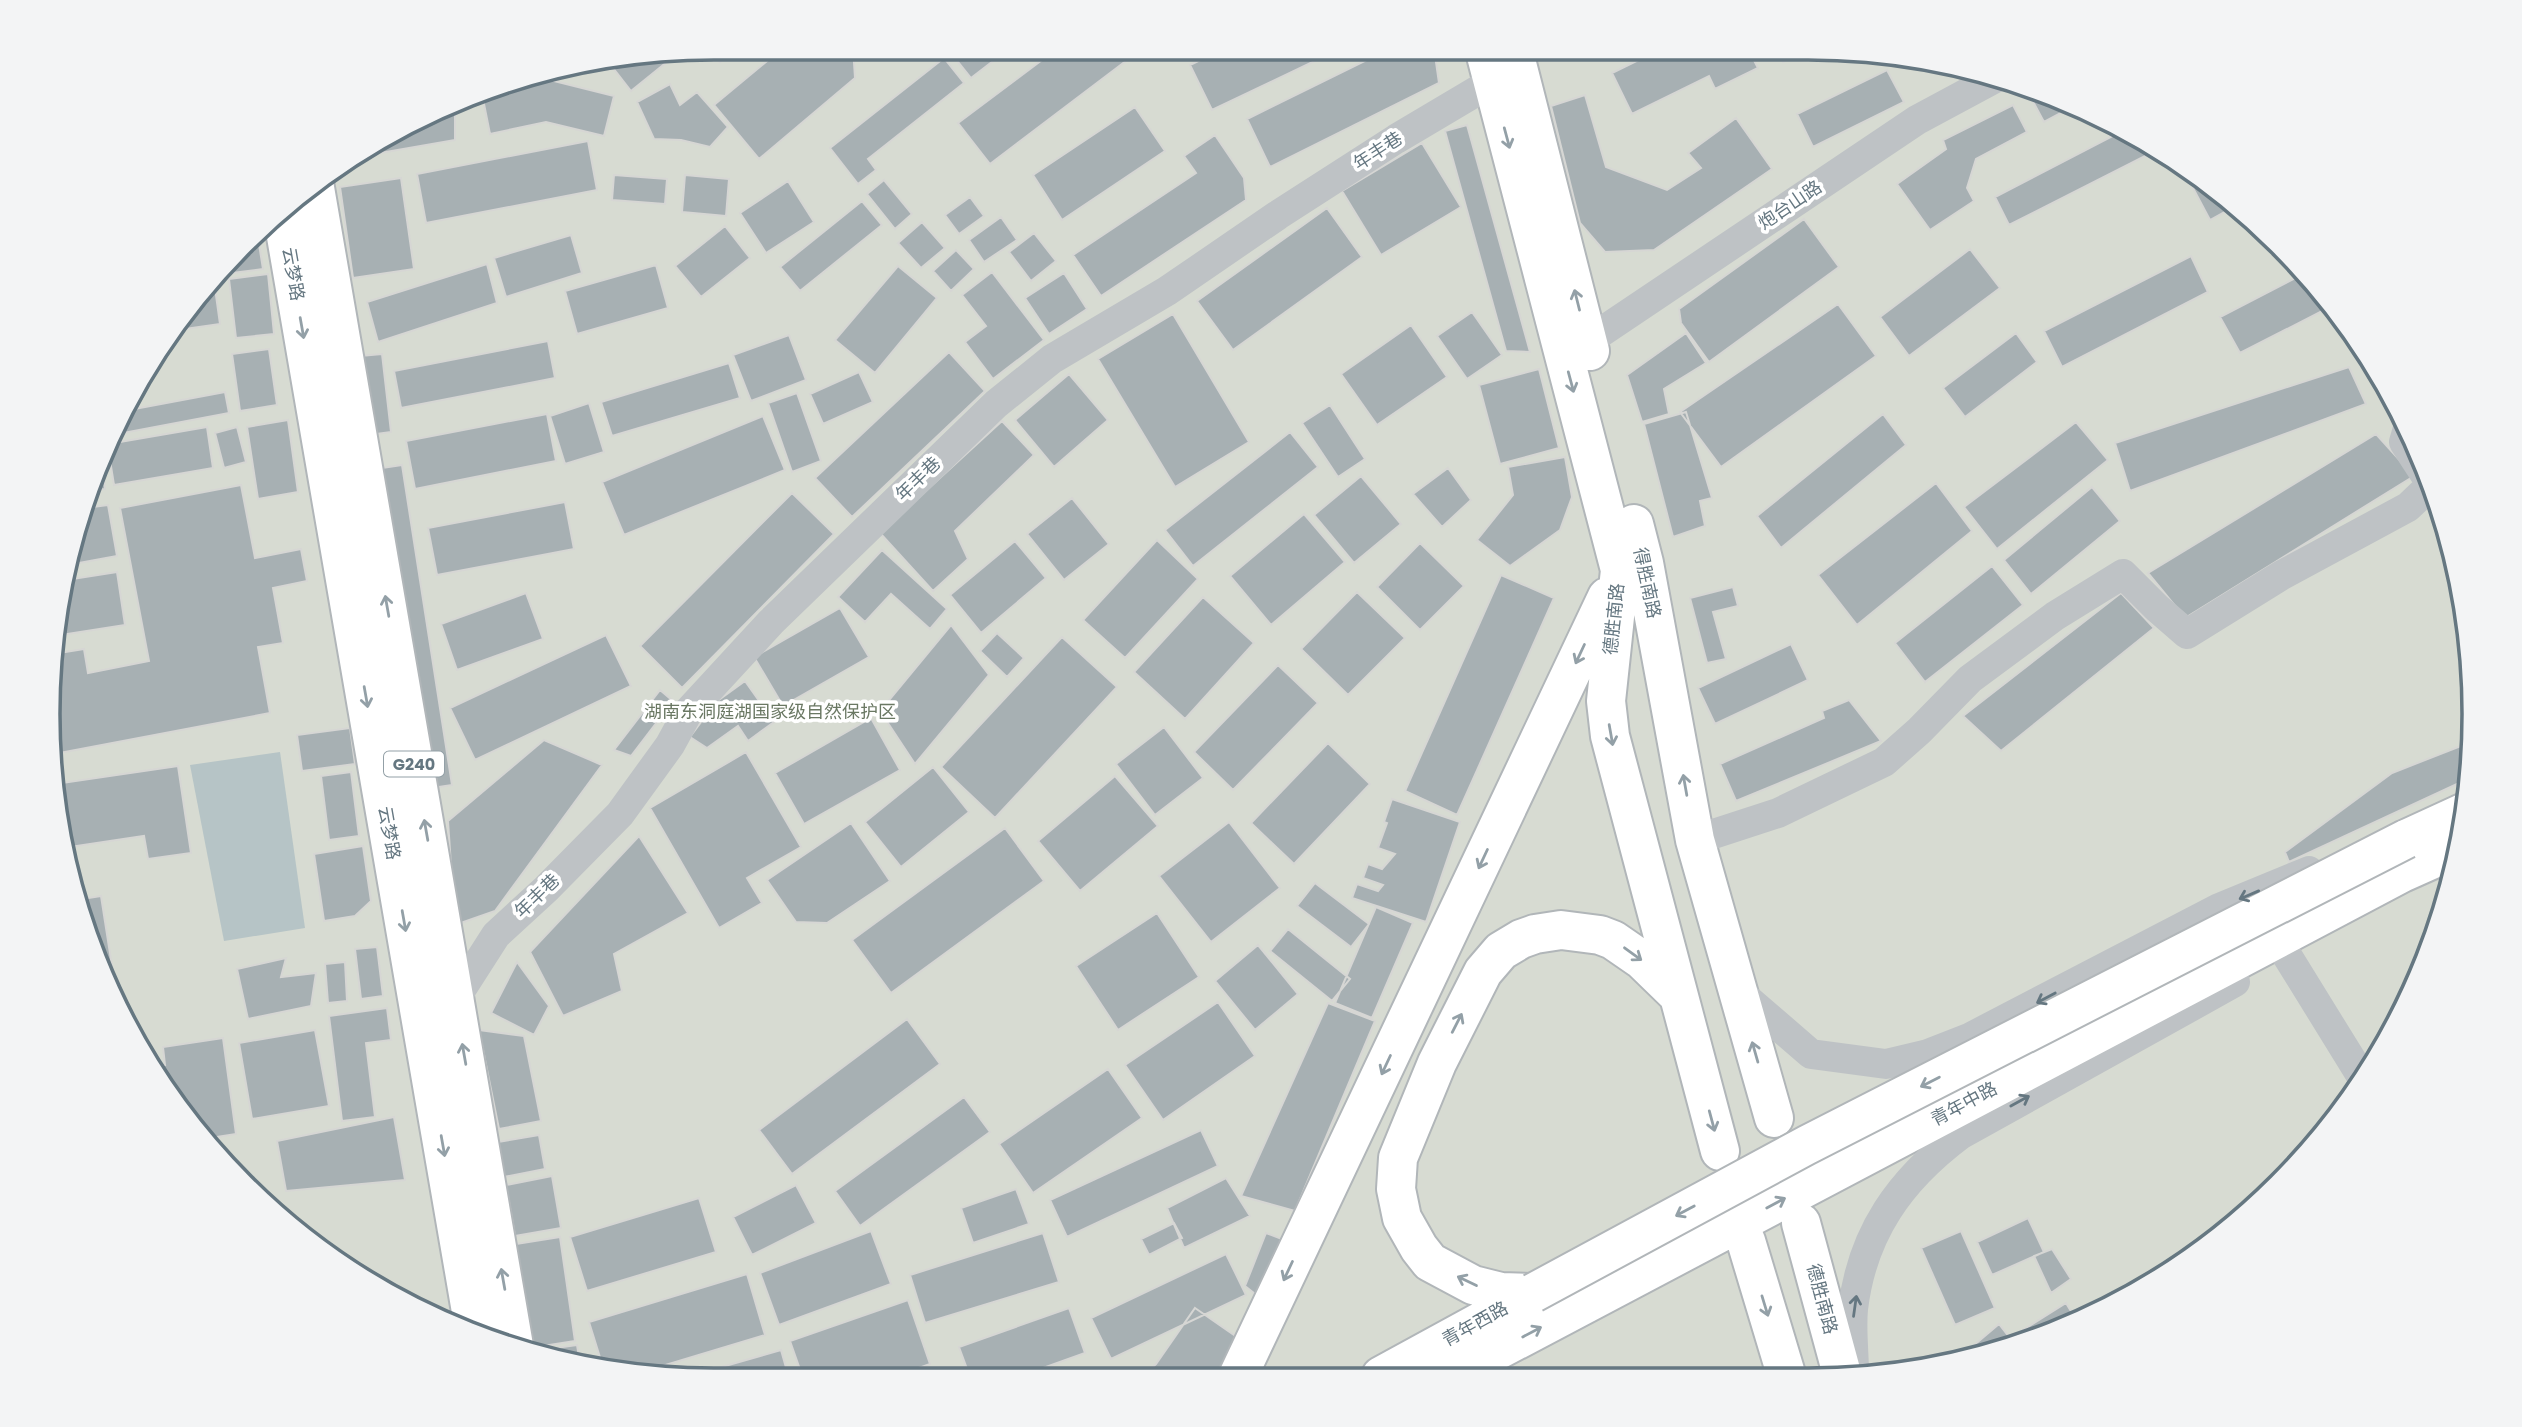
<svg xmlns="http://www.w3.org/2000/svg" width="2522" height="1427" font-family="Poppins,'Noto Sans SC',sans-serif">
  <rect width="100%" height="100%" fill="#f5f4f1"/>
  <!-- green -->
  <path fill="#d7dbd2" d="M714,47L1852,49L2022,82L2142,137L2248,213L2337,308L2406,419L2452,541L2473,670L2469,801L2439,928L2385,1047L2280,1184L2178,1268L2023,1344L1895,1374L670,1378L541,1357L380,1290L212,1152L98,968L49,757L70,541L160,343L308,185L500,82Z"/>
  <!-- water -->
  <path fill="#b6c4c6" d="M280,752L305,928L224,941L190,765Z"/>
  <!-- building -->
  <path fill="#a7b0b3" stroke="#d6d6d4" stroke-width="2" d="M737,47L720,62L708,48L714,47Z
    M784,47H853L855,78L759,159L714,105Z
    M947,48H1010L971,78Z
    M1058,48H1143L990,164L958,123Z
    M1225,48H1342L1212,110L1190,65Z
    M1391,48H1434L1439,83L1270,167L1247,119Z
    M1663,48L1748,49L1758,68L1715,89L1709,76L1632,114L1612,73Z
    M1776,49H1811L1783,62Z
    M678,53L631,91L610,64Z
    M944,58L964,83L868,159L876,170L858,184L830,148Z
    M1887,70L1904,102L1813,147L1797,114Z
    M550,80L614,96L604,136L546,122L490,134L482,94Z
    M670,84L680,105L697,92L728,127L710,147L681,140L654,139L637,102Z
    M2040,91L2074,106L2044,122L2030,96Z
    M1585,95L1606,167L1667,190L1701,168L1688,153L1736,118L1772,169L1654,250L1605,252L1580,223L1551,106Z
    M2013,105L2027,132L1976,159L1967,188L1974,201L1930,230L1897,184L1946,149L1943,140Z
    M455,106V140L363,156Z
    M1135,107L1165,151L1062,220L1033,175Z
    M1467,125L1530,352L1506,351L1445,131Z
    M2126,129L2142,137L2159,149L2009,225L1995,197Z
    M1215,135L1244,178L1246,200L1101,296L1073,255L1196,173L1184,156Z
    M588,141L597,190L426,223L417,174Z
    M1422,143L1461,207L1381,255L1342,191Z
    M614,175L667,179L665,204L612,200Z
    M685,175L729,179L726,216L682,212Z
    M401,178L414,269L353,278L340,187Z
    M884,180L912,214L895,229L867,194Z
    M788,181L814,222L766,253L740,213Z
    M2205,182L2237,205L2210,220L2193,188Z
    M970,197L984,216L959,234L945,215Z
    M862,201L882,225L800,291L780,267Z
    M1327,208L1362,257L1233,350L1197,301Z
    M1001,217L1017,240L984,262L969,240Z
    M1804,219L1839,267L1709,362L1681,323L1679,309Z
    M922,222L945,248L921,268L898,243Z
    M725,226L750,258L701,297L675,266Z
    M1034,233L1056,261L1031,281L1009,252Z
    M571,235L582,273L506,297L494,258Z
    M258,238L263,269L224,274Z
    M1970,249L2000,288L1909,356L1880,317Z
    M956,250L974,269L951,291L933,271Z
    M2191,256L2208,292L2062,367L2044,331Z
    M487,264L497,303L378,342L367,302Z
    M656,265L668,308L577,334L565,291Z
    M898,266L937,298L875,373L835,340Z
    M992,272L1044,340L993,379L965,342L986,326L962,295Z
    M1064,273L1087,309L1049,334L1025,298Z
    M2305,273L2334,305L2240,353L2220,317Z
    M268,274L274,334L236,338L229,279Z
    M211,288H215L220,324L171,331Z
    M1838,304L1876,356L1721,467L1680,412Z
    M1472,312L1502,355L1467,379L1437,336Z
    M1173,314L1249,442L1175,487L1098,359Z
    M1411,325L1447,377L1377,425L1341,374Z
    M1686,333L1706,363L1664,389L1669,414L1642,422L1627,375Z
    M2016,333L2037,362L1965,417L1943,388Z
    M789,335L806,380L751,401L733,355Z
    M548,341L555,378L401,408L394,371Z
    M269,349L277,405L240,411L232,354Z
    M949,352L985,391L852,517L815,478Z
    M382,354L391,432L369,435L360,356Z
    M729,363L740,398L612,436L601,402Z
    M2349,367L2366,404L2130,491L2115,443Z
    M1539,369L1559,448L1500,464L1479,385Z
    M859,372L873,402L823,424L810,394Z
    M1069,374L1108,420L1054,467L1015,420Z
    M225,392L229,413L118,434L129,410Z
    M797,393L821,461L792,472L768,403Z
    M589,403L604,452L565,464L550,416Z
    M1330,405L1365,459L1338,477L1302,423Z
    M1686,412L1712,498L1700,501L1705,526L1673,537L1644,424Z
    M547,414L556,461L415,489L406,441Z
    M1883,414L1906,445L1781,548L1757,516Z
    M763,416L785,470L624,535L602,482Z
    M288,420L298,492L258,499L247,427Z
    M1002,421L1034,455L955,531L968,559L933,591L880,533Z
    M2076,422L2108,460L1997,549L1964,507Z
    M207,427L213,468L114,485L109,454L114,443Z
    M237,427L246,462L224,468L215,433Z
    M1290,432L1318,467L1193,566L1165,530Z
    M2376,434L2414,476L2185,618L2148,573Z
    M1565,457L1572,497L1560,530L1510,566L1477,540L1513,495L1508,467Z
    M402,465L452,785L432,788L382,468Z
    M1448,468L1471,500L1442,527L1413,494Z
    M103,469L105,489L93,490Z
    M1361,476L1401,524L1354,563L1314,515Z
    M1936,483L1972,531L1857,625L1818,575Z
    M241,485L255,558L301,549L307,581L273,588L283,643L258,647L270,713L49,755L59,653L84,649L88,673L149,661L120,508Z
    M2092,487L2120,521L2031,594L2004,560Z
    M792,493L834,534L682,688L640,646Z
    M1072,498L1109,544L1064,580L1027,534Z
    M565,502L574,549L437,575L428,528Z
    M108,505L117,556L68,565L70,541L85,508Z
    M1304,514L1345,562L1271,625L1230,576Z
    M1157,540L1198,579L1125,658L1083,620Z
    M1015,541L1046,578L981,633L950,595Z
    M1420,543L1464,586L1420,630L1377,587Z
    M882,550L947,609L930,629L891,594L865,622L838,597Z
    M1992,566L2023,605L1925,682L1895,643Z
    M117,572L125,625L61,635L66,580Z
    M1501,575L1554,598L1457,815L1405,791Z
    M1733,587L1738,606L1713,612L1726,659L1707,663L1690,598Z
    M1357,592L1405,638L1348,695L1301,649Z
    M526,593L543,639L457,670L441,624Z
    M2121,593L2154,628L2001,751L1963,716Z
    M1203,597L1254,643L1185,719L1134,672Z
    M840,608L869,657L783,706L754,657Z
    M951,625L989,675L915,764L880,711Z
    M997,633L1024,658L1007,677L980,651Z
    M606,635L631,686L475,760L450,708Z
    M1062,637L1117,687L995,818L941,767Z
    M1791,644L1808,680L1715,724L1698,688Z
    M1278,665L1318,703L1233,790L1194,752Z
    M745,681L774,722L748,741L738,726L707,748L690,737L716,702Z
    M660,690L673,701L631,756L614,750Z
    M1849,700L1881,741L1736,801L1720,764L1824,718L1822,711Z
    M871,718L900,770L804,824L775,773Z
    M1164,727L1203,778L1155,815L1116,764Z
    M350,728L355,764L302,771L297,735Z
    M544,740L602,765L495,911L455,925L448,821Z
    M2471,742L2470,778L2289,862L2285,852L2392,773Z
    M1328,743L1370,784L1294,864L1251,823Z
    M746,752L801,847L747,878L762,903L719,928L650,808Z
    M178,766L191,853L148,859L144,836L70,847L55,784Z
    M933,767L969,812L901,867L865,822Z
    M351,772L359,836L329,840L321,776Z
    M1115,776L1158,826L1080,891L1038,841Z
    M1392,799L1460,822L1426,922L1352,898L1357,884L1378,891L1383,885L1363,878L1368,864L1382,869L1395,854L1378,848L1387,823L1384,822Z
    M1229,822L1280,888L1211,942L1159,876Z
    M851,823L890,881L827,923L796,922L767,880Z
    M1005,828L1044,881L891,993L852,940Z
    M639,836L688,913L614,954L622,991L563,1016L530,952Z
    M363,846L371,901L355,916L324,921L314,854Z
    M1315,883L1369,924L1351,947L1297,906Z
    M101,896L117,998L98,968L82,899Z
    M1376,907L1413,923L1372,1018L1335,1003Z
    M1157,913L1199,977L1118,1030L1076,966Z
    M1288,929L1350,979L1332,1001L1270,951Z
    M1258,945L1298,994L1255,1030L1215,981Z
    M377,947L383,996L361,999L355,949Z
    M286,958L281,977L316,973L311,1006L248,1019L237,969Z
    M345,962L347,1001L328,1003L325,964Z
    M517,962L549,1006L534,1035L491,1013Z
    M1218,1002L1255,1056L1163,1120L1125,1065Z
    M1328,1003L1375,1021L1295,1211L1241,1196Z
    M387,1008L391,1040L366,1043L375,1117L342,1121L329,1016Z
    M907,1019L940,1064L792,1174L759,1130Z
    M315,1030L329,1106L252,1119L239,1043Z
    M479,1030L524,1036L541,1121L499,1129Z
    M223,1038L236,1134L204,1139L158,1065H165L163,1047Z
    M1108,1069L1142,1118L1033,1193L999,1144Z
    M964,1097L990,1132L860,1226L835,1191Z
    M394,1117L405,1180L286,1191L277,1141Z
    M1201,1130L1218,1166L1067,1237L1050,1200Z
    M539,1135L545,1169L504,1177L498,1142Z
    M552,1176L561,1228L515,1236L506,1185Z
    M1226,1178L1250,1216L1184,1248L1167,1208Z
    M796,1185L816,1223L752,1255L733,1217Z
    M1016,1189L1029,1224L973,1243L961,1208Z
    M699,1198L716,1252L587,1291L570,1237Z
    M2028,1218L2044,1252L1992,1275L1977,1242Z
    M1174,1223L1182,1238L1149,1255L1141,1239Z
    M871,1231L891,1284L779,1325L760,1273Z
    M1961,1231L1995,1308L1955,1325L1921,1248Z
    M1043,1233L1059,1282L925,1323L910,1275Z
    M1266,1233L1282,1239L1259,1297L1245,1286Z
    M560,1237L575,1341L530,1348L516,1244Z
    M2052,1249L2071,1279L2051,1293L2034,1256Z
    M1226,1254L1246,1295L1111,1359L1091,1318Z
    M747,1274L765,1335L639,1373L603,1367L589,1322Z
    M908,1300L930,1364L891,1378H803L790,1341Z
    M2066,1303L2075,1318L2024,1344L2018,1333Z
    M1069,1308L1085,1353L1018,1377H970L959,1347Z
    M1195,1308L1244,1342L1220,1376L1142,1377L1156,1364Z
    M1999,1324L2016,1346L1980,1354L1973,1346Z
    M577,1345L580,1363L535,1354L534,1351Z
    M781,1350L789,1378H683Z"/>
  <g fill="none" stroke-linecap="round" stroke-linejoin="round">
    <defs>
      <path id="major" d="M1484,48L1620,570L1606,701L1610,736L1720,1151
        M1513,48L1590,351
        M314,182L514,1346
        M282,213L474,1329
        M1634,524L1644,563L1695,840L1774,1118
        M2406,839L2467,811
        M1801,1223L1842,1374
        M1746,1241L1786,1374
        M1533,1293L1501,1292L1473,1285L1430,1262L1419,1248L1402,1218L1396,1189L1398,1158L1437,1063L1483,972L1501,951L1521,939L1535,934L1561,930L1600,935L1613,940L1642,960L1677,994
        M1238,1376L1607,597
        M1381,1376L1533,1293
        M1449,1376L2402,873L2458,848"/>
    </defs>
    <!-- major casing -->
    <use href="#major" stroke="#b1b6b9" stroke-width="42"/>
    <!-- minor -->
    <path stroke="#bec2c5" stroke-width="30" d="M1588,341L1917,120L1997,77
      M2409,425L2404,442L2430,482
      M1695,840L1778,813L1884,762L1919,731L1970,679L2055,616L2123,574L2157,608L2187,634L2282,575L2408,507L2431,485
      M2286,954L2362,1077
      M1738,991L1811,1054L1886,1064L1928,1054L1969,1038L2219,908L2309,871
      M455,999L496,935L546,889L620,814L670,745L688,712L771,622L996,404L1052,359L1167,291L1278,215L1396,139L1492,82
      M1854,1374C1854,1353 1851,1330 1853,1309C1862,1233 1900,1180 1960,1135L2235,982"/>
    <!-- major -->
    <use href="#major" stroke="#fff" stroke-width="38"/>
    <defs>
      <path id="major-bridge" d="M1533,1293L1807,1145L2406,839"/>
    </defs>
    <!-- major-bridge casing -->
    <use href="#major-bridge" stroke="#b1b6b9" stroke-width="42" stroke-linecap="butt"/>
    <!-- major-bridge -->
    <use href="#major-bridge" stroke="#fff" stroke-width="38"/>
  </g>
  <!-- one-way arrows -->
  <defs><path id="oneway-shaft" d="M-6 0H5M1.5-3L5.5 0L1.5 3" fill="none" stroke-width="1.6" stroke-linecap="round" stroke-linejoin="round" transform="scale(1.75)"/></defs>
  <g stroke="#93a0a7">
    <use href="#oneway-shaft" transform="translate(1507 138) rotate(75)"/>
    <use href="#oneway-shaft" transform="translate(1577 300) rotate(-104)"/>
    <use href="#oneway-shaft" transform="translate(302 328) rotate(80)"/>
    <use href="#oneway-shaft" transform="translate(1571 382) rotate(75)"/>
    <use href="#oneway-shaft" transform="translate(387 606) rotate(-100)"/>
    <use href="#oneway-shaft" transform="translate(1580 654) rotate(115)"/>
    <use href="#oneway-shaft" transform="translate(366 697) rotate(80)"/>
    <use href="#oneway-shaft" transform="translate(1611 735) rotate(80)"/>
    <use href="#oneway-shaft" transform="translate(1685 785) rotate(-100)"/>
    <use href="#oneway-shaft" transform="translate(426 830) rotate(-100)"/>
    <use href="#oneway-shaft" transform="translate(1483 859) rotate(115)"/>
    <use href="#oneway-shaft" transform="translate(404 921) rotate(80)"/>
    <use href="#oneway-shaft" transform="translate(1633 954) rotate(36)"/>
    <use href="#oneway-shaft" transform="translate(1457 1023) rotate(-63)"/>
    <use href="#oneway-shaft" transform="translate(1755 1052) rotate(-106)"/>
    <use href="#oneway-shaft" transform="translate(464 1054) rotate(-100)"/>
    <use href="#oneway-shaft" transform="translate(1386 1065) rotate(115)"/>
    <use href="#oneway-shaft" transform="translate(1930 1082) rotate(153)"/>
    <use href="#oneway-shaft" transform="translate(1712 1121) rotate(75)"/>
    <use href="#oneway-shaft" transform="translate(443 1146) rotate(80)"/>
    <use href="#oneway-shaft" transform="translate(1776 1203) rotate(-28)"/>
    <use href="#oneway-shaft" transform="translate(1685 1211) rotate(152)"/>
    <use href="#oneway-shaft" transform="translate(1288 1271) rotate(115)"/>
    <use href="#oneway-shaft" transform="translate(503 1279) rotate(-100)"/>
    <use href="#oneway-shaft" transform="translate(1467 1281) rotate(-154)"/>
    <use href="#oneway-shaft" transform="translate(1765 1306) rotate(73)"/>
    <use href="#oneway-shaft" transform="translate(1532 1332) rotate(-28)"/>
  </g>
  <g stroke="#657781">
    <use href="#oneway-shaft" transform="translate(2249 895) rotate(157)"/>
    <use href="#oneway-shaft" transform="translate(2046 998) rotate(152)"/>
    <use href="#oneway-shaft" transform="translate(2020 1101) rotate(-29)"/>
    <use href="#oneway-shaft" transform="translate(1855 1306) rotate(-82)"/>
  </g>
  <g text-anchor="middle" stroke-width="7" stroke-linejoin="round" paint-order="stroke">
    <!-- shield labels -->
    <rect fill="#fff" stroke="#93a0a7" stroke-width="2" x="384" y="751.5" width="60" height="25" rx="5"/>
    <g font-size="16" font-weight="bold" fill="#657781">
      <text x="414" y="770">G240</text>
    </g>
    <!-- street labels -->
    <g font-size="18" fill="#657781" stroke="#fff">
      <text transform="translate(1378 151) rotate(-33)" y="6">年丰巷</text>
      <text transform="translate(1790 205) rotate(-34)" y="6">炮台山路</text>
      <text transform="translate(293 274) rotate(80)" y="6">云梦路</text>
      <text transform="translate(918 479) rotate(-44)" y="6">年丰巷</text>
      <text transform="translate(1647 583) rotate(78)" y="6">得胜南路</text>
      <text transform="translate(1614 619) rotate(-84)" y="6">德胜南路</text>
      <text transform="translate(389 833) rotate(80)" y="6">云梦路</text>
      <text transform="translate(537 896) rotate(-44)" y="6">年丰巷</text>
      <text transform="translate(1964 1104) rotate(-28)" y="6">青年中路</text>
      <text transform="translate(1822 1299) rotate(75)" y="6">德胜南路</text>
      <text transform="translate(1475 1324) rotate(-29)" y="6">青年西路</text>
    </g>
    <!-- park labels -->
    <g font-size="18" fill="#6a7863" stroke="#fff">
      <text x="770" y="718">湖南东洞庭湖国家级自然保护区</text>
    </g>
  </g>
  <!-- crop -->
  <path d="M0 0H2522V1427H0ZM714 60H1808A654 654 0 0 1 2462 714V714A654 654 0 0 1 1808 1368H714A654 654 0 0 1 60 714V714A654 654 0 0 1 714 60Z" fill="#f3f4f5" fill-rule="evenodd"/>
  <path fill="none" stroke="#657781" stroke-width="3.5" d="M714 60H1808A654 654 0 0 1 2462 714V714A654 654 0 0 1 1808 1368H714A654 654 0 0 1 60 714V714A654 654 0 0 1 714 60Z"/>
</svg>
